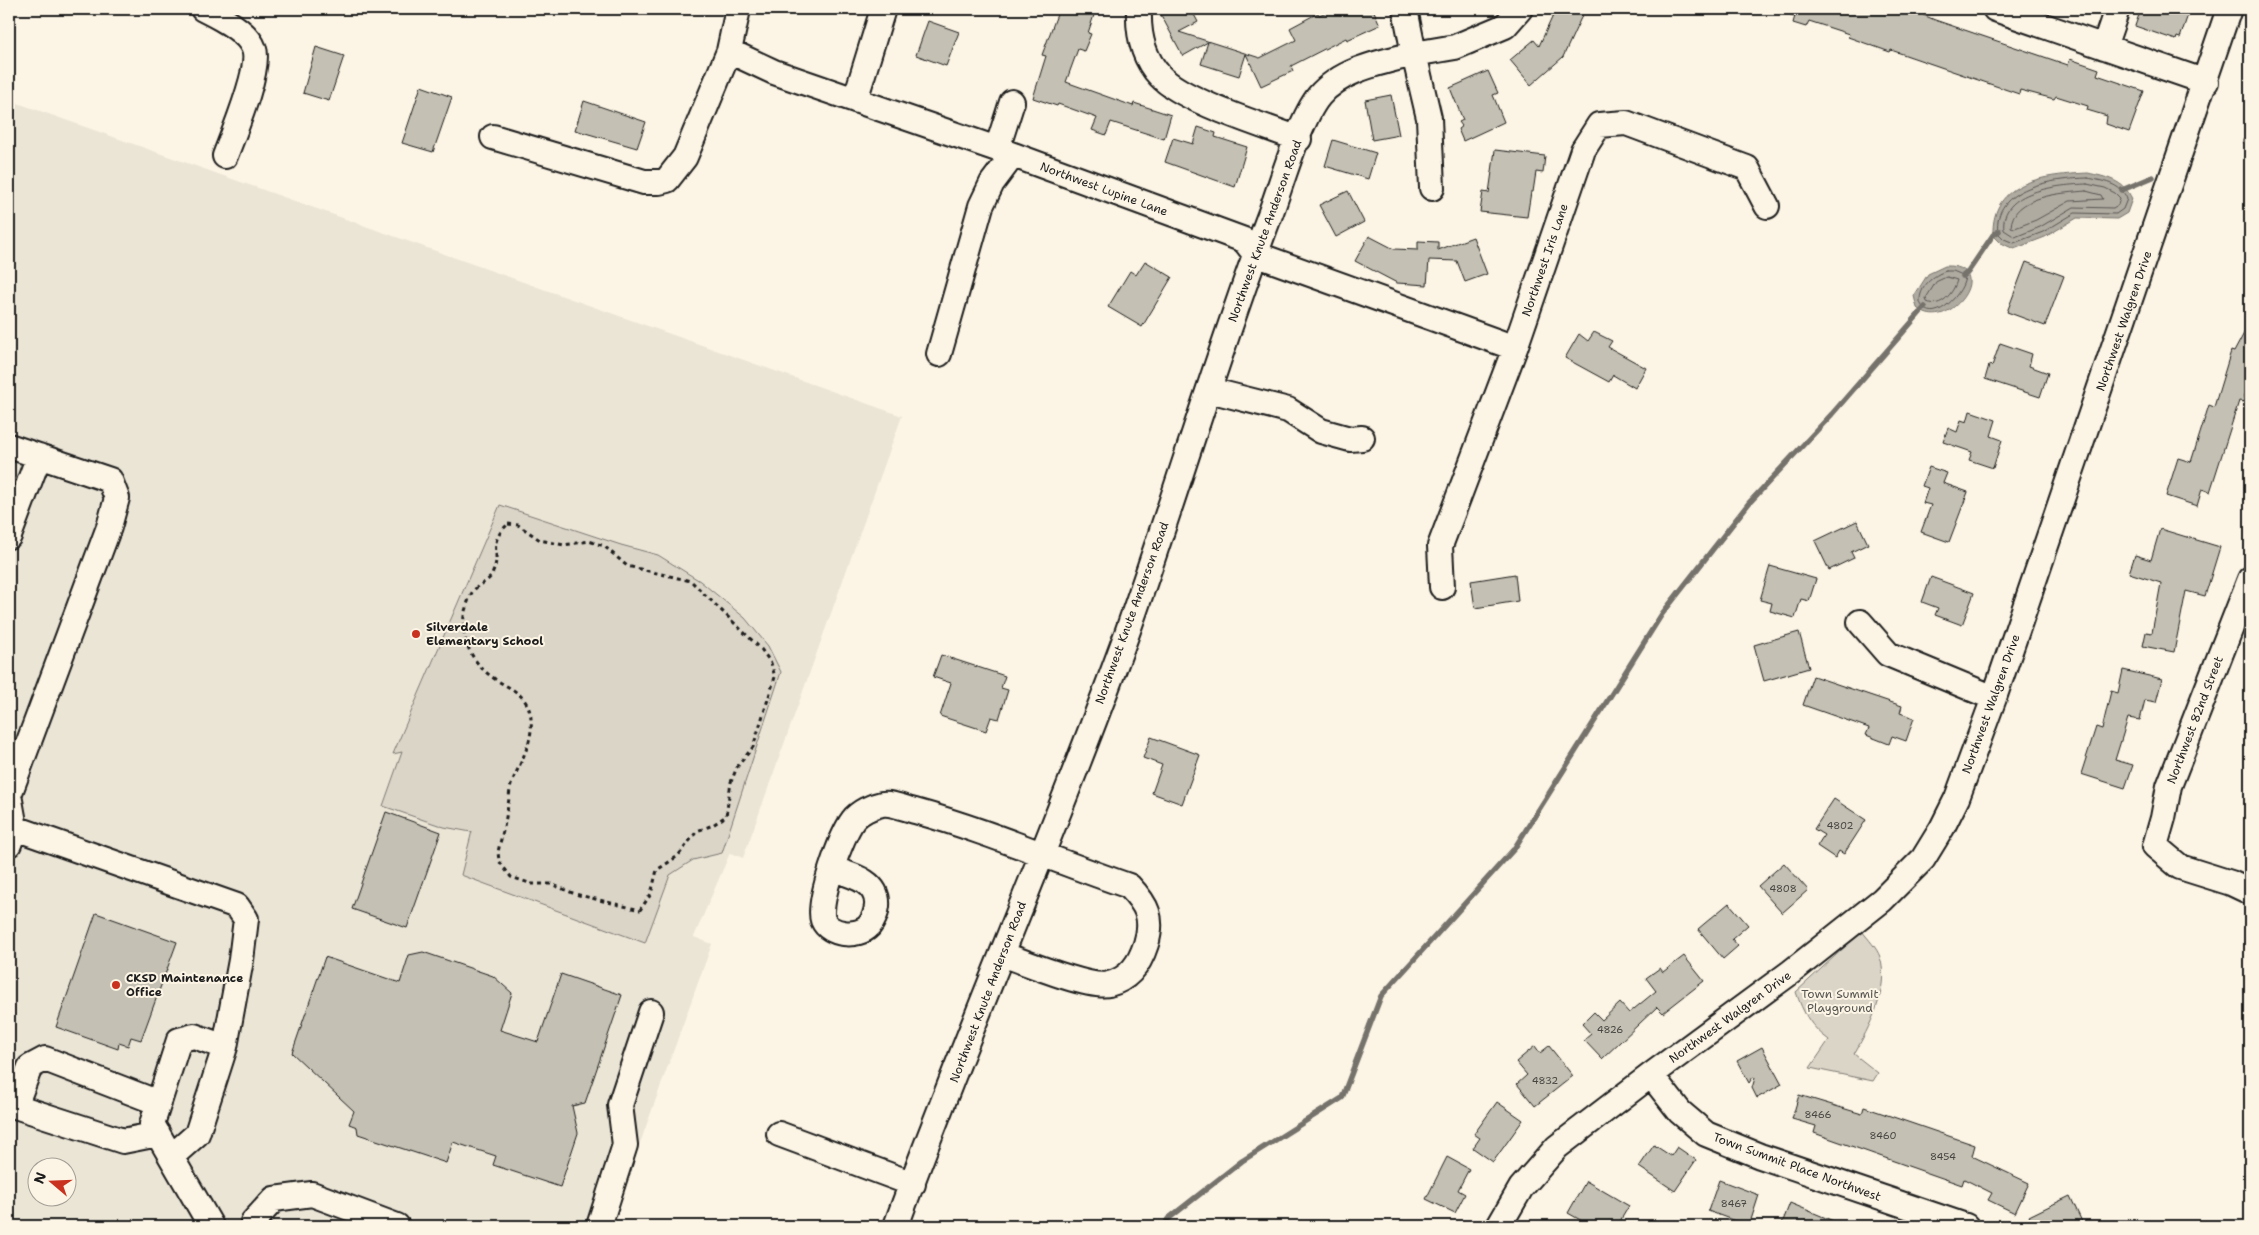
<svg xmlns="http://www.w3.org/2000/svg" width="2259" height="1235" font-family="'Shantell Sans',sans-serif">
  <rect width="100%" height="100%" fill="#fcf5e5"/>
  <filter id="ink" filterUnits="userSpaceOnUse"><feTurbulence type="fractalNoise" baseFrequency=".02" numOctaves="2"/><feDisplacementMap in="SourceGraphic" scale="10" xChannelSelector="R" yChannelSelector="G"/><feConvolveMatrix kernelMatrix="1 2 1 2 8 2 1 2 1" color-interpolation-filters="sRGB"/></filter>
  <g filter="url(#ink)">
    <!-- built -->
    <path fill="#ebe5d6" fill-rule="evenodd" d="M9,100L902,416L743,858L730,853L694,937L712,944L610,1226H9ZM38,1168H68V1198H38Z"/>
    <!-- green -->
    <path fill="#dbd5c8" stroke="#7c7872" d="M500,505L621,545L658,555L700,581L745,618L768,646L781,672L722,853L693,860L670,875L645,943L461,875L472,831L471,832L444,827L383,806L402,752L393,754Z
      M1862,931C1868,939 1877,948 1880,957C1890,989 1869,1028 1854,1054L1878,1073L1873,1081L1810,1068L1829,1040C1811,1027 1803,1013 1796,992Z"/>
    <!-- water -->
    <path fill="#b0aba1" stroke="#75726c" d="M2088,173C2106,177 2124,180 2132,199L2127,213L2117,219L2077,218L2045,237L2014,249L2001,243L1993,235C1991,180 2046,175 2088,173Z
      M1945,266C2000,264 1948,337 1917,308L1914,296L1928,274Z"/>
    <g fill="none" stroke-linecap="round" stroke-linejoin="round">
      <!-- shore -->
      <path stroke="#575551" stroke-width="1" d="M2088,178C2102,181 2121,183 2127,199L2123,209L2116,214L2075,213L2043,232L2014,243L2004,239L1998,233C1992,186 2054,179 2088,178Z
        M2087,184L2105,188L2115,193L2120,198L2118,205L2113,208L2074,207L2040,227L2015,237L2004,230C1999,190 2059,185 2087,184Z
        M2086,191L2101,195L2103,199L2070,201L2036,220L2015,228L2011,227C2012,195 2064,193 2086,191Z
        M1946,271H1953L1965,276C1964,295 1930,328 1920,302C1919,287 1933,275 1946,271Z
        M1947,277L1957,280C1954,292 1941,309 1927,302L1926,298L1936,282Z"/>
      <!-- stream -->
      <path stroke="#75726c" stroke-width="5.5" d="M2245,141L2250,139
        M2122,190L2153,177
        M1963,276L1968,272L1993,235L1999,231
        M1164,1226L1168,1219L1242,1161L1342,1098L1381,996L1514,849L1662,614L1749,503L1832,414L1925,307"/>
    </g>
    <!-- building -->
    <path fill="#c4c0b3" stroke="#1c1c1c" d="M1059,9H1096L1088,33L1091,34L1084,51L1078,49L1066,82L1133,106L1134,103L1171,115L1164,139L1111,122L1106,135L1092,130L1097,118L1058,104L1057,106L1033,98L1046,56L1042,55Z
      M1173,9H1191L1198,22L1179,32L1260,58L1296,40L1290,28L1318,13L1319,15L1334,9H1373L1380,25L1347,40L1346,38L1291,66L1293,71L1261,86L1246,54L1239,76L1201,64L1208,42L1183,56L1161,15Z
      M1556,9H1585L1563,57L1531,85L1510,60L1534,40L1539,46Z
      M1781,9H1909L1935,20L2068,65L2070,59L2099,69L2097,75L2144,91L2129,132L2106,124L2107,116L2087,110L2088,106L2056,96L2054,99L2020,90L2019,94L1891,50L1890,52L1848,37L1849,34L1809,21L1806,27L1793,23L1795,16L1780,12Z
      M2141,9H2190L2180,38L2177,37L2176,40L2135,26Z
      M928,21L959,32L946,66L916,55Z
      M316,47L344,56L329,101L303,93Z
      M1488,71L1498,93L1493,95L1504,122L1463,141L1458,129L1462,126L1459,122L1463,120L1450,88Z
      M421,86L452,97L433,152L402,143Z
      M1391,95L1399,135L1372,140L1365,100Z
      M584,101L646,122L637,148L575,130Z
      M1198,127L1216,133L1215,137L1247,147L1235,187L1165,162L1173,138L1193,144Z
      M1333,140L1376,153L1368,179L1325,166Z
      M1495,150L1545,156L1543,173L1536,172L1533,192H1531L1527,217L1480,212L1483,192L1489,193Z
      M1348,191L1364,222L1336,237L1319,205Z
      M1369,236L1394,249L1418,250V241L1438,242V250L1473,237L1487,274L1465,282L1457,261L1429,260L1427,285L1397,283L1355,261Z
      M1145,261L1172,277L1142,327L1108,307L1130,271L1136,275Z
      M2026,262L2064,276L2045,326L2007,312Z
      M2250,322V378L2243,402L2239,401L2210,492L2202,489L2197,506L2166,496L2178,458L2191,462L2209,405L2214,407L2231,351L2234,352Z
      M1594,332L1612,341L1608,347L1646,368L1635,388L1613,375L1609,382L1565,358L1579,334L1588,341Z
      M2000,343L2032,354L2029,366L2048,373L2040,397L1985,379L1989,365L1992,366Z
      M1970,411L1996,420L1991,436L2002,440L1993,468L1969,460L1972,452L1943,442L1948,428L1957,432L1961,420L1967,422Z
      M1929,467L1947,473L1943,483L1968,492L1949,542L1921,532L1931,505L1923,503L1928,488L1922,486Z
      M1857,521L1868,544L1851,552L1854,558L1829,570L1815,541Z
      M2160,529L2220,547L2205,596L2186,591L2174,652L2143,646L2146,632L2152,633L2161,583L2129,573L2135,555L2151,560Z
      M1770,566L1816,579L1809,601L1801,599L1795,618L1770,611L1772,603L1760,600Z
      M1515,574L1518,601L1475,608L1471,581Z
      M1931,577L1974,593L1962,625L1935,615L1938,608L1922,602Z
      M1799,632L1809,668L1764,681L1754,645Z
      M941,655L1005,676L1001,688L1008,690L999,719L991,717L986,731L940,716L951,683L933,677Z
      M2123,670L2162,679L2156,702L2145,700L2140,720L2128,718L2115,760L2133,765L2125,788L2081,774L2096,727L2102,729L2111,691L2118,693Z
      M1813,676L1902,706L1900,713L1914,718L1906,741L1892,736L1889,744L1866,735L1869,728L1803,705Z
      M1151,737L1200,755L1182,804L1152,793L1162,765L1143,758Z
      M1834,799L1866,820L1844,854L1839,851L1835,858L1817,846L1824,835L1814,829Z
      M386,812L441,832L407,928L352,909Z
      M1784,863L1808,890L1782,913L1758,886Z
      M1729,903L1748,925L1732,939L1738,946L1723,959L1698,929Z
      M96,913L177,942L141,1040L131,1037L128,1046L119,1043L118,1049L56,1027Z
      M423,952L493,976L512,993L500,1030L538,1042L561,974L622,995L585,1103L572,1106L578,1133L560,1187L493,1165L496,1156L453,1142L446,1163L358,1134L357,1127L349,1124L354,1111L292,1053L325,957L400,983L409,955Z
      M1684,956L1704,981L1663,1013L1657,1007L1602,1059L1584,1040L1591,1034L1582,1024L1594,1012L1602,1020L1620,1003L1629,1013L1656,991L1646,978L1660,968L1663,972Z
      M1535,1046L1540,1053L1549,1046L1573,1076L1535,1106L1517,1084L1527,1075L1516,1062Z
      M1762,1047L1782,1084L1757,1098L1752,1088L1755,1078L1753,1077L1749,1083L1737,1061Z
      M1799,1095L1862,1114L1864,1107L1975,1145L1972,1156L2029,1183L2015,1213L1988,1200L1992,1193L1964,1179L1962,1185L1814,1133L1816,1126L1792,1119Z
      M1497,1102L1523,1120L1493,1162L1473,1148L1480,1138L1474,1134Z
      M1654,1145L1671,1156L1677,1147L1696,1160L1675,1191L1639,1167Z
      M1447,1157L1469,1169L1458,1190L1465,1194L1455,1213L1426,1199Z
      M1719,1180L1759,1195L1749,1226L1708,1211Z
      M1586,1181L1629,1206L1617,1226H1591L1568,1213Z
      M2070,1196L2084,1226H2034L2029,1216Z
      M1790,1203L1843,1225V1226H1781Z"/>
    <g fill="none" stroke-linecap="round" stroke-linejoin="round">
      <defs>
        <path id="minor" d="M203,9C219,17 248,31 254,49C261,68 233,135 225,156
          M1139,9C1138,33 1143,58 1160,76C1183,101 1265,126 1299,139
          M1405,9L1414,54L1455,47L1505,26L1520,9
          M1995,9L2206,82
          M2104,47L2117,9
          M729,51L774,72L997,149L1244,240L1255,254L1515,348
          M855,100L883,9
          M493,137L644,182H659L667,180L685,157L729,51L738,9
          M997,149L1012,102
          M939,354L981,206L992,183L1013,155
          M1209,390L1288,410L1321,431L1350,439L1362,438
          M9,446L110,480L117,498L109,527L9,795L15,828L9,844
          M9,536L39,456
          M2250,579L2169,786L2163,818L2155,846L2180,867L2231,883L2250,892
          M1442,587L1440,546L1515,348L1583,150L1599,125L1626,123L1747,168L1767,206
          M1860,622L1888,654L1994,698
          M15,828L237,906L246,919L241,960L225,1047
          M832,869C851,875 879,881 877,906C876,914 874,920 869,926C858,938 829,935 823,920C817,902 841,836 853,820C859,812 872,806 882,804C891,802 906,809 915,811C988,831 1058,862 1129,886C1147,905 1154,918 1146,944C1140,963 1130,979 1109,984C1090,989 1024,962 1002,954
          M1651,1075L1680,1112L1706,1134L1760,1156L1966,1226
          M158,1134L123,1141L15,1106L30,1067L45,1059L159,1103
          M779,1134L913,1184
          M171,1157L197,1134L225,1047L194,1036L179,1040L152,1124L211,1226
          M252,1226L253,1222L274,1199L312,1194L397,1226
          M599,1226L625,1145L620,1105L651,1012
          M896,1226C968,1028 1054,835 1126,636C1176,495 1218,351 1271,212C1282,182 1300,119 1319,96C1342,69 1382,62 1414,54L1429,118L1432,188
          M1499,1226L1521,1188L1557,1147L1651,1075L1791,972L1882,900L1923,859L1942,828L1957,798L1994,698L2229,9"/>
      </defs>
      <!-- minor casing -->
      <use href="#minor" stroke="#1c1c1c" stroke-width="28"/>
      <!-- path -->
      <path stroke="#1c1c1c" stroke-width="3" stroke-dasharray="4 4" stroke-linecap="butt" d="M508,524L518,525L540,540L564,545L589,541L604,546L627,566L691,581L761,649L771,663L775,677L753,747L737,767L731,782L726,816L713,825L697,831L678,856L657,870L651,894L640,910L575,894L551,884H532L511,877L499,861L498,852C501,838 505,825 507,811C509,802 509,793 511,785C520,761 536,740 530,712C524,691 507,688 492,677C471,662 459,636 465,611C467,605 470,594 474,590C480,583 490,582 493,572C502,551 486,545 508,524Z"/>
      <!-- minor -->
      <use href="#minor" stroke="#fcf5e5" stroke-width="24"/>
    </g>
  </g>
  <!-- markers -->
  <g fill="#c8321e" stroke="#fcf5e5" stroke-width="2">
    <circle cx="416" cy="634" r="5"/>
    <circle cx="116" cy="985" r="5"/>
  </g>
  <g text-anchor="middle" stroke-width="4" stroke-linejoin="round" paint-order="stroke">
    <!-- number labels -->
    <g font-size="10" fill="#464542">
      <text x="1840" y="829">4802</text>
      <text x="1783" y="892">4808</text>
      <text x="1610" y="1033">4826</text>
      <text x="1545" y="1084">4832</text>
      <text x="1818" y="1118">8466</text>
      <text x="1883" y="1139">8460</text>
      <text x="1943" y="1160">8454</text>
      <text x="1734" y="1207">8467</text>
    </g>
    <!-- street labels -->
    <g font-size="12" fill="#1c1c1c" stroke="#fcf5e5">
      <text transform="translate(1104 189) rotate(20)" y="4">Northwest Lupine Lane</text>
      <text transform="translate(1265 231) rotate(-70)" y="4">Northwest Knute Anderson Road</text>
      <text transform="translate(1545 260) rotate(-71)" y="4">Northwest Iris Lane</text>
      <text transform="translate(2124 321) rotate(-71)" y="4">Northwest Walgren Drive</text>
      <text transform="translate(1132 613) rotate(-70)" y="4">Northwest Knute Anderson Road</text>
      <text transform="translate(1991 704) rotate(-70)" y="4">Northwest Walgren Drive</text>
      <text transform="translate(2195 720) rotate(-69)" y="4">Northwest 82nd Street</text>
      <text transform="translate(988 992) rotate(-69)" y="4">Northwest Knute Anderson Road</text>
      <text transform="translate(1730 1017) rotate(-36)" y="4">Northwest Walgren Drive</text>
      <text transform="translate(1797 1167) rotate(20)" y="4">Town Summit Place Northwest</text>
    </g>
    <!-- poi labels -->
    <g font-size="12" font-weight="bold" fill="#1c1c1c" stroke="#fcf5e5" text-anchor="start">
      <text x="426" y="631">Silverdale<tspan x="426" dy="14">Elementary School</tspan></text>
      <text x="126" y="982">CKSD Maintenance<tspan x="126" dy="14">Office</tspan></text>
    </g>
    <!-- park labels -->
    <g font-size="12" fill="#555450" stroke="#fcf5e5">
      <text x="1840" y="998">Town Summit<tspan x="1840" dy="14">Playground</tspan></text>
    </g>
  </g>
  <!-- margin -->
  <rect width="2259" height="1235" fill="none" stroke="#fcf5e5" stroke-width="30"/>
  <rect x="15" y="15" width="2229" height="1205" fill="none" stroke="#1c1c1c" stroke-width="2" filter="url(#ink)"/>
  <!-- north arrow -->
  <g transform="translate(52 1182) rotate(289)"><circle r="24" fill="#fcf5e5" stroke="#a29e95"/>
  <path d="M0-4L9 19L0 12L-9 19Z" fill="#c8321e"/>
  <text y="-8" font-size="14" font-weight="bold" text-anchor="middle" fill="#1c1c1c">N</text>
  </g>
</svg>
